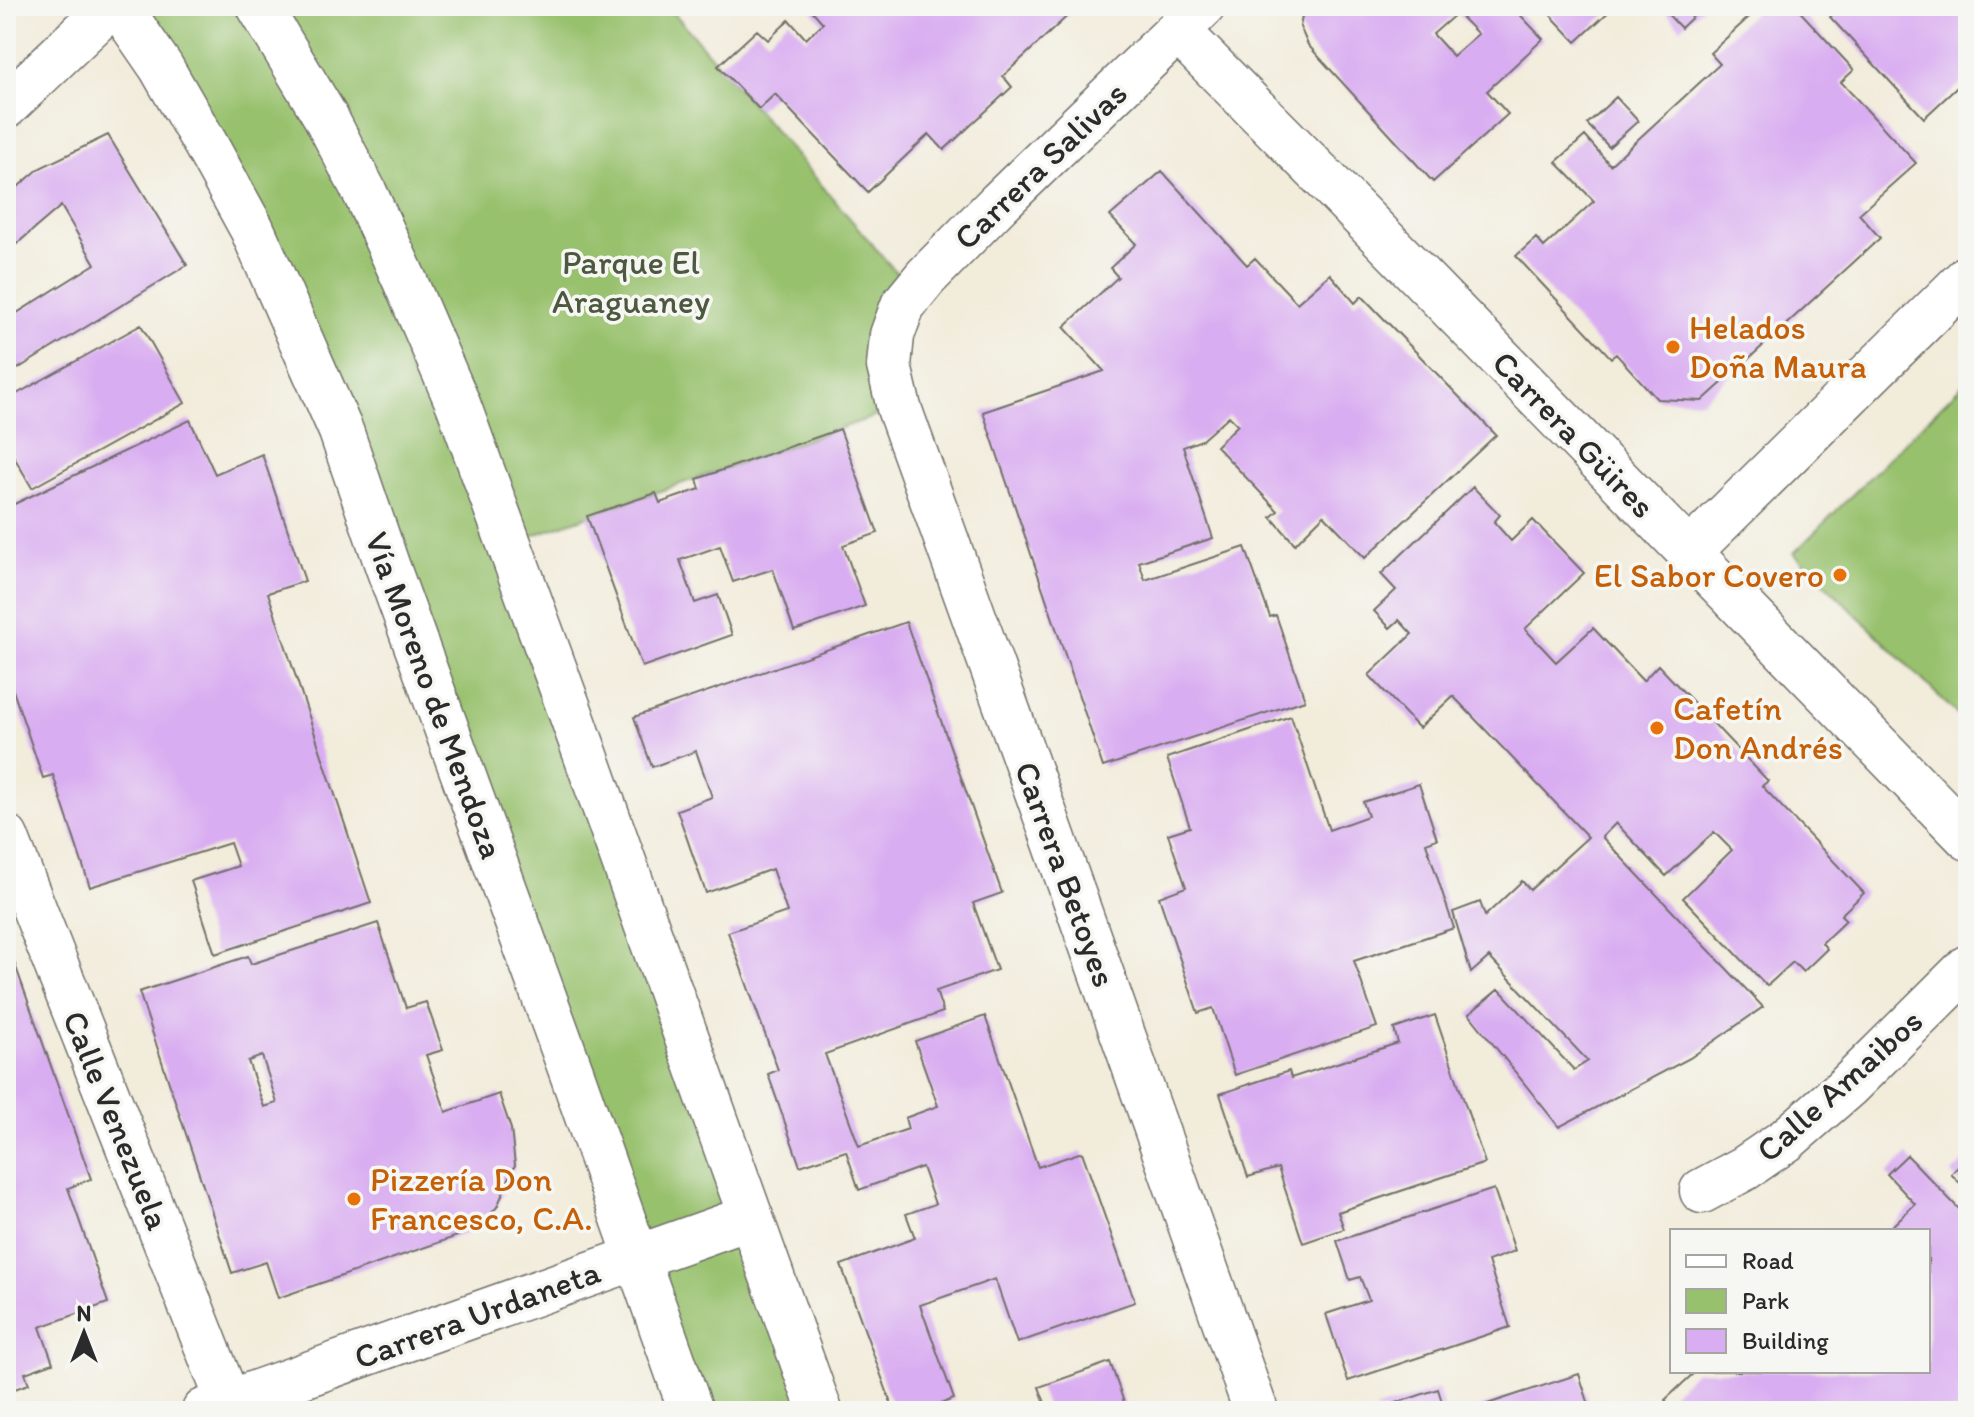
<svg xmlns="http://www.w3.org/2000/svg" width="1974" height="1417" font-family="Itim,sans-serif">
  <rect width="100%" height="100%" fill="#f6f6f2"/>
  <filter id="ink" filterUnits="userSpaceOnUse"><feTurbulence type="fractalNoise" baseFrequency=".0125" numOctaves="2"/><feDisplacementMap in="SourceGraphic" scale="16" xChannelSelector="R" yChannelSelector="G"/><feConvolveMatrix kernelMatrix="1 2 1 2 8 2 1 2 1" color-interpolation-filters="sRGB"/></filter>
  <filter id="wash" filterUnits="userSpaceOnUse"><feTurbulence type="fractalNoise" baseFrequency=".006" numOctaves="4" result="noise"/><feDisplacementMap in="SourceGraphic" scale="32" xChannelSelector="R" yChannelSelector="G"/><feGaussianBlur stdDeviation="1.8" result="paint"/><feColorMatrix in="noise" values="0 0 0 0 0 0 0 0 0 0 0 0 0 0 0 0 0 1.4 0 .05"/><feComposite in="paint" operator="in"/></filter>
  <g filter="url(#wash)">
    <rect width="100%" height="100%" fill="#f2ecdb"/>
    <!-- green -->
    <path fill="#98c16d" stroke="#62764c" stroke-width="2" d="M119,6H668L913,292L899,408L508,544L820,1411H691L341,431Z
      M1968,379V725L1794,553Z"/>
    <g id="blocks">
      <!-- building -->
      <path fill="#d9adf1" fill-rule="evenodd" d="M808,6H1078L1003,76L1012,87L944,150L929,134L868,192L775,94L759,109L718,66L757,30L768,40L789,20L806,39L823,23Z
        M1304,6H1512L1543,39L1487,91L1508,114L1433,182L1308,45L1300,27ZM1457,13L1478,34L1453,56L1433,34Z
        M1542,6H1615L1576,42Z
        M1660,6H1704L1681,28Z
        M1761,6H1795L1854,70L1841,82L1916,163L1859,214L1880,238L1744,363L1702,401L1657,399L1616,354L1611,358L1516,256L1536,238L1544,247L1594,201L1556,162L1585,136L1610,165L1720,64L1710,53Z
        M1842,6H1968V77L1924,118L1830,17Z
        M1616,97L1638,121L1609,147L1587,124Z
        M108,135L187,265L6,376V306L12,316L95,264L61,206L6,253V197L40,168Z
        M1162,171L1247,265L1255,258L1297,303L1330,274L1355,303L1362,296L1496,435L1365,558L1324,515L1295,544L1271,517L1278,511L1216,446L1238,425L1229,416L1202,440L1183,447L1213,538L1139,562L1145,580L1245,547L1270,617L1276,615L1305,700L1103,767L983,412L1104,371L1064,327L1118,277L1110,268L1136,244L1110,216Z
        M141,325L185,403L32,488L6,443V400Z
        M190,420L215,474L262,454L305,581L268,593L371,903L215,954L191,881L238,866L230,843L90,887L53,775L43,778L6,670V508Z
        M840,429L878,533L843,545L865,606L794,631L773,569L733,582L720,546L680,560L695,603L718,595L732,635L642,667L587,516L656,493L660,503L700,489L697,479Z
        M1473,487L1500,515L1494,522L1511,541L1533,520L1584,573L1525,629L1556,662L1593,628L1643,681L1658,665L1768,781L1762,786L1864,893L1841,915L1846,920L1822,943L1827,949L1803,972L1793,962L1767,986L1683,898L1732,850L1714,832L1666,876L1616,823L1602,837L1763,1007L1690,1058L1559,1127L1469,1014L1499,989L1574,1070L1588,1061L1489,957L1471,973L1453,912L1480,902L1485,916L1522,881L1530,890L1588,837L1453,696L1419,728L1369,675L1412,634L1399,620L1390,628L1374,611L1396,590L1381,574Z
        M906,622L1002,893L973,903L997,970L936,991L943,1012L825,1054L859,1146L908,1129L905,1118L938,1106L915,1041L985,1016L1038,1167L1082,1152L1135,1302L1017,1343L995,1279L920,1305L954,1399L921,1411H894L841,1265L915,1238L906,1214L935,1204L922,1167L859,1190L846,1151L800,1166L768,1074L778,1070L728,932L787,912L772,869L706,893L677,810L712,797L696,751L652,767L634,717Z
        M1291,716L1329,830L1368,816L1363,802L1419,784L1437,839L1426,843L1454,928L1354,961L1377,1027L1235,1075L1213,1008L1198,1013L1159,897L1186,887L1168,834L1190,827L1167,758Z
        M378,923L406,1008L426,1002L443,1050L426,1055L446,1112L499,1094L511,1129L515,1165L497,1207L478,1229L278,1298L266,1262L232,1273L139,992L248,956L251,964ZM262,1056L277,1103L264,1107L248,1061Z
        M6,939L91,1179L68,1188L108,1303L40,1327L53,1363L25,1373L29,1384L6,1392Z
        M1435,1015L1485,1163L1338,1212L1344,1229L1303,1243L1278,1168L1248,1177L1220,1094L1289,1071L1291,1078L1398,1043L1394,1029Z
        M1907,1155L1960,1210L1968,1202V1411H1676L1665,1400L1696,1371H1928V1231H1887L1915,1204L1887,1174Z
        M1968,1157V1191L1951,1174Z
        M1494,1189L1515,1251L1488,1261L1510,1327L1348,1381L1326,1314L1369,1300L1360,1277L1350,1280L1337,1241Z
        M1110,1362L1127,1411H1048L1039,1387Z
        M1579,1374L1591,1411H1469V1410Z
        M1438,1389L1445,1411H1375V1410Z"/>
    </g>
  </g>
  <g filter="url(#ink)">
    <use href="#blocks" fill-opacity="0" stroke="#716f69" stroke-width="2"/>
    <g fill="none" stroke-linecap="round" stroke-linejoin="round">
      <defs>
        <path id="minor" d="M119,6L161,67L206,145L252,229L341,431L387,565L571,1071L691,1411
          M259,6L325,116L365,193L405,281L458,404L570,711L820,1411
          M1203,6L999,203L926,277L903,305L892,335L889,366L899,408L1046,817L1256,1411
          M1178,31L1328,182L1968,838
          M6,106L111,6
          M1689,552L1968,277
          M6,837L232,1411
          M1702,1191L1745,1168L1786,1140L1848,1086L1968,967
          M204,1411L751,1217"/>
      </defs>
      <!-- minor casing -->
      <use href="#minor" stroke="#716f69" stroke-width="47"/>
      <!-- minor -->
      <use href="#minor" stroke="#fff" stroke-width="44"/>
    </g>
  </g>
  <!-- markers -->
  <g fill="#e8710a" stroke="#f6f6f2" stroke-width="3">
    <circle cx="1673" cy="347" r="8"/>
    <circle cx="1840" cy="575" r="8"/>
    <circle cx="1657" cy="728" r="8"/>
    <circle cx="354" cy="1199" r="8"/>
  </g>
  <g text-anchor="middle" stroke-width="7" stroke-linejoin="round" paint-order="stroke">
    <!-- street labels -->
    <g font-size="34" fill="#2b2b2b" stroke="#f6f6f2">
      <text transform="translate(1040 165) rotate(-44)" y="12">Carrera Salivas</text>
      <text transform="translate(1574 434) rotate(46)" y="12">Carrera Güires</text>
      <text transform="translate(435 695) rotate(70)" y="12">Vía Moreno de Mendoza</text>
      <text transform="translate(1066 874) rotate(70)" y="12">Carrera Betoyes</text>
      <text transform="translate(1839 1085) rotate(-42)" y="12">Calle Amaibos</text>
      <text transform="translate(117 1120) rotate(68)" y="12">Calle Venezuela</text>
      <text transform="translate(477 1314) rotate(-20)" y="12">Carrera Urdaneta</text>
    </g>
    <!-- park labels -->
    <g font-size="34" fill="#4c583f" stroke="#f6f6f2">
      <text x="631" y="274">Parque El<tspan x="631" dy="39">Araguaney</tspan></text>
    </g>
    <!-- food labels -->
    <g font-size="34" fill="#c56008" stroke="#f6f6f2" text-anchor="start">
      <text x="1689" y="339">Helados<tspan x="1689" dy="39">Doña Maura</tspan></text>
      <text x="1824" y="587" text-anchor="end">El Sabor Covero</text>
      <text x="1673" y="720">Cafetín<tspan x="1673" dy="39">Don Andrés</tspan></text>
      <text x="370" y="1191">Pizzería Don<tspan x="370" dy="39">Francesco, C.A.</tspan></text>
    </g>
  </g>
  <!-- margin -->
  <rect width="1974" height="1417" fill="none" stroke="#f6f6f2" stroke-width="32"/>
  <!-- legend -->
  <rect x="1670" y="1229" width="260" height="144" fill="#f6f6f2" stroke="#a5a5a2" stroke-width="2"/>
  <rect x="1686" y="1255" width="40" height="12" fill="#ffffff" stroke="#a5a5a2" stroke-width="2"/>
  <text x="1742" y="1269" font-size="24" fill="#2b2b2b">Road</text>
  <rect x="1686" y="1289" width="40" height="24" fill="#98c16d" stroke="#a5a5a2" stroke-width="2"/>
  <text x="1742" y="1309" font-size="24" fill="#2b2b2b">Park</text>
  <rect x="1686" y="1329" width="40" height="24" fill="#d9adf1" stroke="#a5a5a2" stroke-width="2"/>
  <text x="1742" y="1349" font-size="24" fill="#2b2b2b">Building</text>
  <!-- north arrow -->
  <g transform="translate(84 1333)" stroke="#f6f6f2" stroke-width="6" paint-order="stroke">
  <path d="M0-6L14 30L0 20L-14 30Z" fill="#2b2b2b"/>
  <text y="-12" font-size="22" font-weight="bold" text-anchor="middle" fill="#2b2b2b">N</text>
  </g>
</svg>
